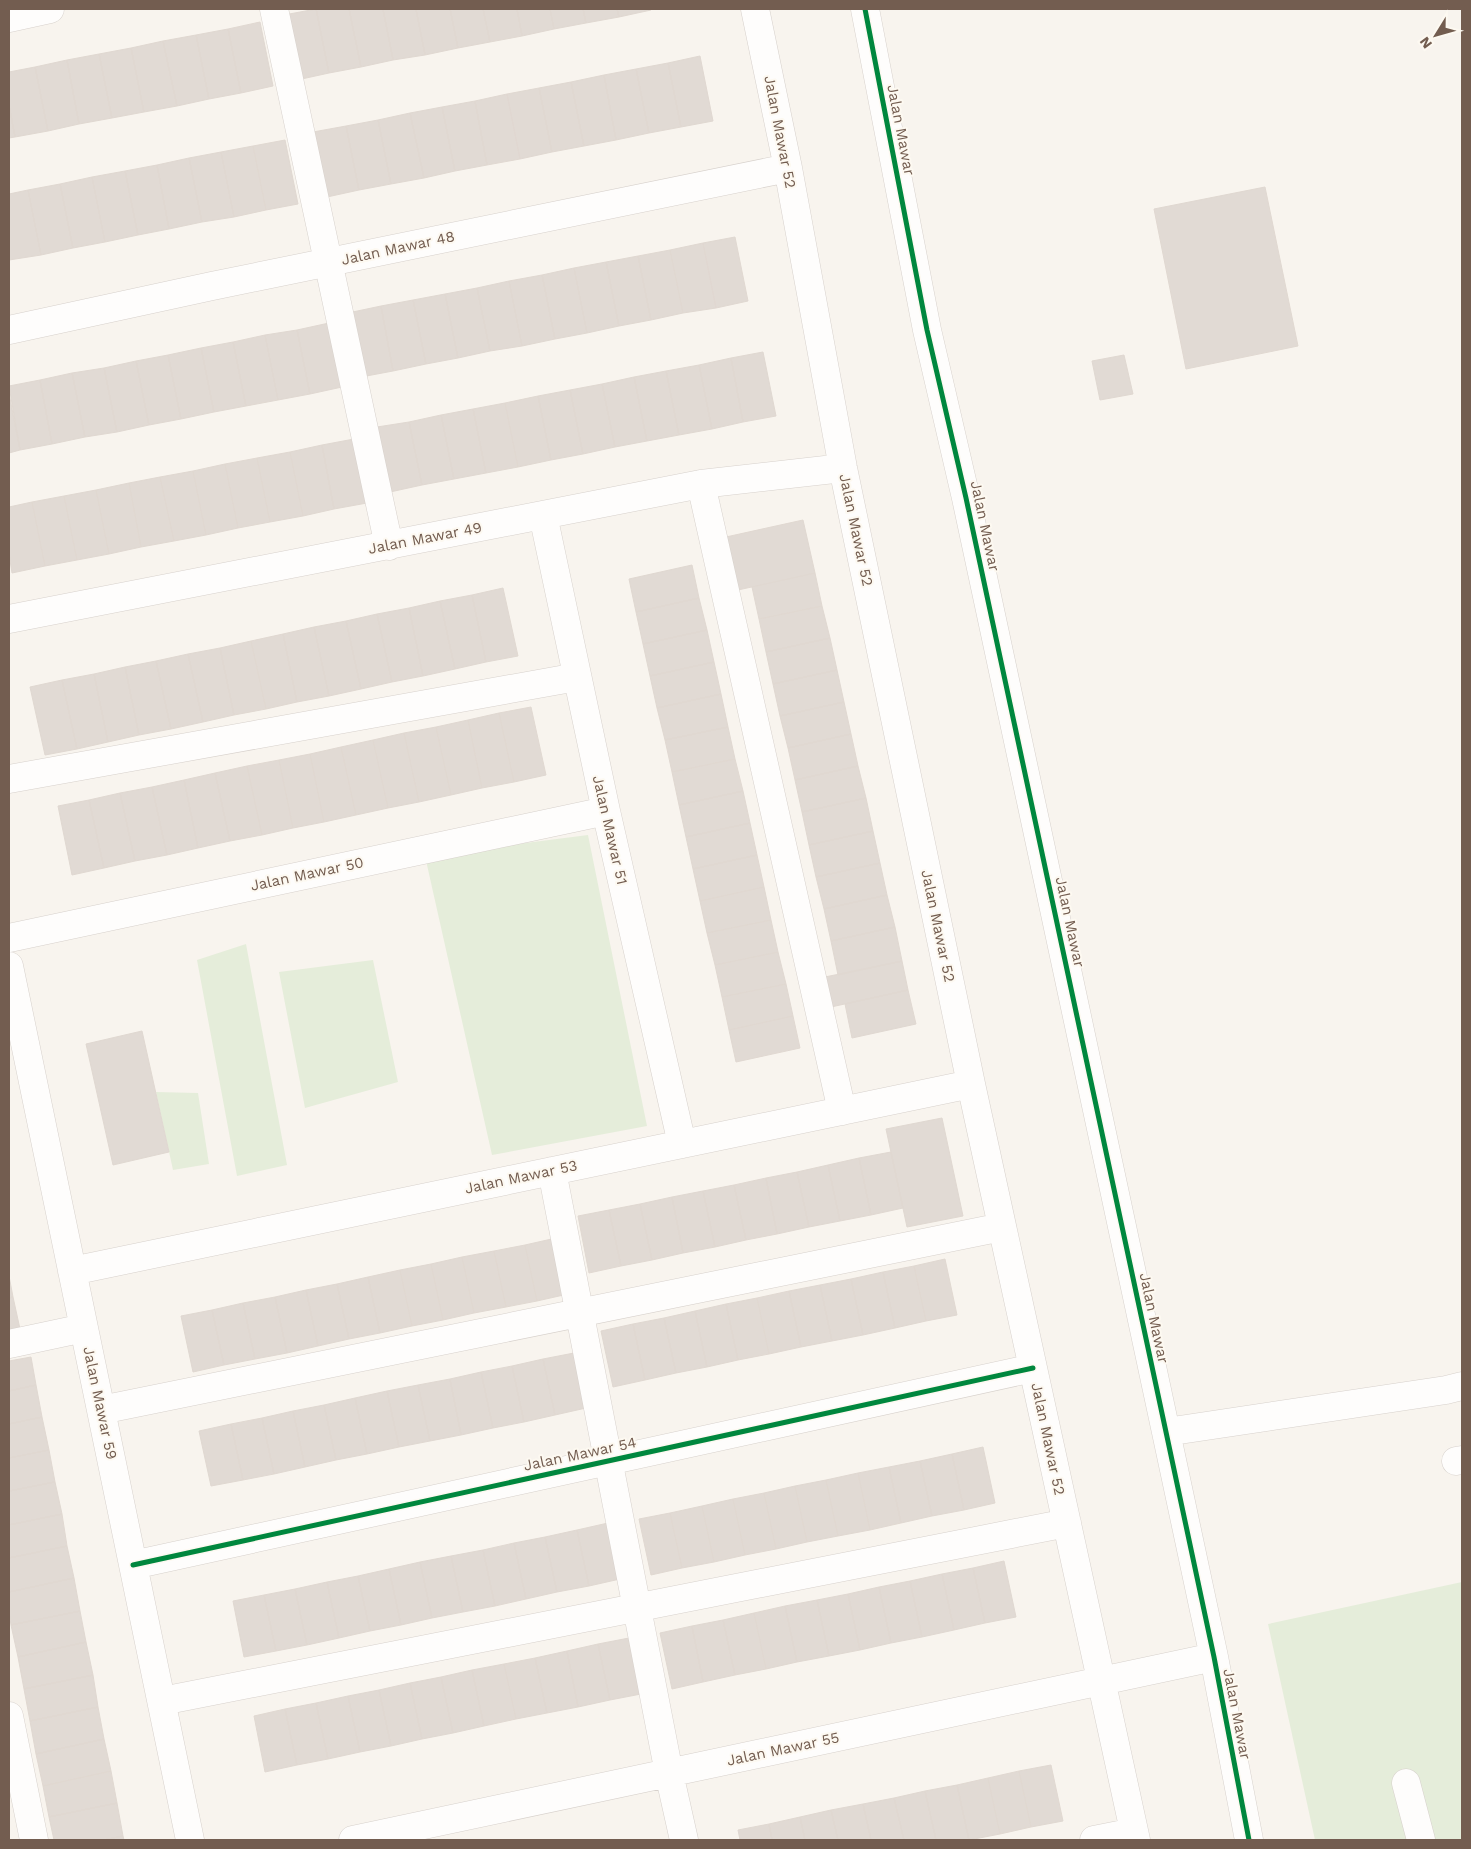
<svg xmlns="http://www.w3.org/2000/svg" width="1471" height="1849" font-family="'Work Sans',sans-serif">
  <rect width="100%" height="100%" fill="#f8f4ee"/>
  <!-- green -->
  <path fill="#e5edda" d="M588,835L647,1126L492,1155L425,856Z
    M246,944L287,1165L237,1176L197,960Z
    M373,960L398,1082L305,1108L279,972Z
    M156,1092L198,1093L209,1164L173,1170Z
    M1462,1582V1840H1315L1268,1624Z"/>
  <!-- building -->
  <path fill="#e1dad4" stroke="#e0d8d1" d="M316,9L329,73L297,80L284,15Z
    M316,9H349L361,67L329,73Z
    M349,9H383L393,60L361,67Z
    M383,9H416L425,55L393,60Z
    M416,9H450L458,48L425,55Z
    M450,9H483L490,42L458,48Z
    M483,9H517L522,36L490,42Z
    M517,9H550L554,29L522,36Z
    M550,9H583L586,23L554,29Z
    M583,9H617L619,17L586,23Z
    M617,9H650L651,10L619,17Z
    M260,22L273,86L241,93L228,29Z
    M228,29L241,93L209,99L196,35Z
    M196,35L209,99L177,106L163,41Z
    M163,41L177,106L144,112L131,48Z
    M131,48L144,112L112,118L99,54Z
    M99,54L112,118L79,124L67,60Z
    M700,56L713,121L681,127L668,63Z
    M67,60L79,124L48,131L35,67Z
    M668,63L681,127L649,133L636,69Z
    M35,67L48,131L15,137L9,105V72Z
    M636,69L649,133L616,140L604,75Z
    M604,75L616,140L584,146L571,82Z
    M571,82L584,146L552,152L539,88Z
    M539,88L552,152L520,159L507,94Z
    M507,94L520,159L487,165L475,101Z
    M475,101L487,165L455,171L442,107Z
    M9,105L15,137L9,138Z
    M442,107L455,171L424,178L410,113Z
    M410,113L424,178L391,184L378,120Z
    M378,120L391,184L359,190L346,126Z
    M346,126L359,190L327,197L313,132Z
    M285,140L298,204L266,210L253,146Z
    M253,146L266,210L234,217L221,152Z
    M221,152L234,217L202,222L189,158Z
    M189,158L202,222L169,229L157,165Z
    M157,165L169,229L138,235L125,171Z
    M125,171L138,235L105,242L92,177Z
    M92,177L105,242L73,248L60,184Z
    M60,184L73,248L41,255L28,190Z
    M1265,187L1298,346L1186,369L1154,209Z
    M28,190L41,255L9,260V194Z
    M735,237L748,301L716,308L703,243Z
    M703,243L716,308L683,313L670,250Z
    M670,250L683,313L651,320L638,256Z
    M638,256L651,320L619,326L606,262Z
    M606,262L619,326L587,333L574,268Z
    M574,268L587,333L555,339L542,275Z
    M542,275L555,339L522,346L509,281Z
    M509,281L522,346L490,351L477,288Z
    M477,288L490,351L458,358L445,294Z
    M445,294L458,358L426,364L413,300Z
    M413,300L426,364L393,371L381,306Z
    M381,306L393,371L361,377L348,313Z
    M329,323L342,387L310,394L297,330Z
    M297,330L310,394L278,400L265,335Z
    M265,335L278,400L246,406L233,342Z
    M233,342L246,406L214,412L201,348Z
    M201,348L214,412L181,419L168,355Z
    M763,352L776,416L743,422L731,358Z
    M168,355L181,419L149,425L136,361Z
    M1124,355L1133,394L1100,400L1092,361Z
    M731,358L743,422L712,429L699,365Z
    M136,361L149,425L117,432L104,368Z
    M699,365L712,429L679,435L666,371Z
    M104,368L117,432L85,437L72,373Z
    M666,371L679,435L647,441L634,377Z
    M72,373L85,437L52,444L40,380Z
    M634,377L647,441L615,447L602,384Z
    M40,380L52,444L20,450L9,386Z
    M602,384L615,447L583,454L570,390Z
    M570,390L583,454L551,460L538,396Z
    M9,393L20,450L9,453Z
    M538,396L551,460L518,467L505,403Z
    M505,403L518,467L486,473L473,409Z
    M473,409L486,473L454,479L441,415Z
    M441,415L454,479L422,485L409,422Z
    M409,422L422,485L390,492L377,427Z
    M354,439L367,503L334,509L322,445Z
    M322,445L334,509L303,516L290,452Z
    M290,452L303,516L270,522L257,458Z
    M257,458L270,522L238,528L225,464Z
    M225,464L238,528L206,535L193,471Z
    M193,471L206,535L174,541L160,477Z
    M160,477L174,541L141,547L129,483Z
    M129,483L141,547L109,554L96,490Z
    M96,490L109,554L77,560L64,496Z
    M64,496L77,560L45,566L32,502Z
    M32,502L45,566L12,573L9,554V507Z
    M803,520L815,573L738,590L726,537Z
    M692,565L699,598L636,612L629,579Z
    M815,573L822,606L759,619L752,587Z
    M503,588L518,656L486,662L472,595Z
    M472,595L486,662L455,669L440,601Z
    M699,598L707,630L643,644L636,612Z
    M440,601L455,669L423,676L409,608Z
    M822,606L830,638L766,652L759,619Z
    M409,608L423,676L392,682L377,614Z
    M377,614L392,682L361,689L346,621Z
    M346,621L361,689L329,696L314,627Z
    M314,627L329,696L297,702L283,634Z
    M707,630L714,662L650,676L643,644Z
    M283,634L297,702L266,709L251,641Z
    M830,638L837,670L773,684L766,652Z
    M251,641L266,709L234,715L220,648Z
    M220,648L234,715L203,722L188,654Z
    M188,654L203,722L171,729L156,661Z
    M156,661L171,729L139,735L125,667Z
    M714,662L721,694L657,708L650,676Z
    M125,667L139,735L108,742L94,674Z
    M837,670L844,702L780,716L773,684Z
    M94,674L108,742L77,749L62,680Z
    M62,680L77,749L45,755L30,687Z
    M721,694L728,727L665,740L657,708Z
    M844,702L851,734L788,748L780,716Z
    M531,707L546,775L514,782L499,713Z
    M499,713L514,782L482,788L468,720Z
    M468,720L482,788L451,795L436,727Z
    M436,727L451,795L419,802L404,733Z
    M728,727L735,759L672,772L665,740Z
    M404,733L419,802L388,808L373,740Z
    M851,734L858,766L795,780L788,748Z
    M373,740L388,808L356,815L341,747Z
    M341,747L356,815L324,822L310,754Z
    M310,754L324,822L293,828L279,760Z
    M735,759L743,791L679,805L672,772Z
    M279,760L293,828L262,835L247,766Z
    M247,766L262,835L230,841L215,773Z
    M858,766L866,798L802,812L795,780Z
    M215,773L230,841L198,848L184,780Z
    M184,780L198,848L167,855L152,787Z
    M152,787L167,855L135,861L120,793Z
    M743,791L750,823L686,837L679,805Z
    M120,793L135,861L104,868L89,800Z
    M866,798L873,831L809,845L802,812Z
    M89,800L104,868L72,875L58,806Z
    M750,823L757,855L693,869L686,837Z
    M873,831L880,863L816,877L809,845Z
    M757,855L764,887L700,901L693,869Z
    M880,863L887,895L824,909L816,877Z
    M764,887L771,920L707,933L700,901Z
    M887,895L895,927L831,941L824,909Z
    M771,920L778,952L715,965L707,933Z
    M895,927L902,961L838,975L831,941Z
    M778,952L786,984L722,997L715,965Z
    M902,961L908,990L831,1007L825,977Z
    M786,984L793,1016L729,1030L722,997Z
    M908,990L916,1024L852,1038L845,1004Z
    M793,1016L800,1048L736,1062L729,1030Z
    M142,1031L169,1152L113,1165L86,1044Z
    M942,1118L963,1216L907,1227L886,1129Z
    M891,1152L903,1208L871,1215L859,1158Z
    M859,1158L871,1215L840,1221L828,1165Z
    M828,1165L840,1221L809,1227L797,1172Z
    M797,1172L809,1227L777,1234L766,1178Z
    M766,1178L777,1234L746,1240L734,1185Z
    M734,1185L746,1240L715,1247L703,1191Z
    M703,1191L715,1247L683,1253L672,1197Z
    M672,1197L683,1253L652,1260L640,1204Z
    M640,1204L652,1260L621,1266L609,1210Z
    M609,1210L621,1266L589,1273L578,1216Z
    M556,1238L568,1294L537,1301L525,1245Z
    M525,1245L537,1301L506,1307L494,1251Z
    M494,1251L506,1307L474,1313L462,1257Z
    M462,1257L474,1313L443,1320L431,1264Z
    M945,1259L957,1315L926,1321L914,1266Z
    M431,1264L443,1320L412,1326L400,1270Z
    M914,1266L926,1321L895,1328L883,1272Z
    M400,1270L412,1326L380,1333L368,1277Z
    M883,1272L895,1328L863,1335L851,1279Z
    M9,1276L13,1297L9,1298Z
    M368,1277L380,1333L349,1339L337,1284Z
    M851,1279L863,1335L832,1341L820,1285Z
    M337,1284L349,1339L318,1346L306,1290Z
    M820,1285L832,1341L801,1347L789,1291Z
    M306,1290L318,1346L287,1353L275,1297Z
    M789,1291L801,1347L769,1354L757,1298Z
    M13,1297L20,1329L9,1331V1298Z
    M275,1297L287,1353L255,1359L243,1303Z
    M757,1298L769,1354L738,1360L726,1304Z
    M243,1303L255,1359L224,1365L212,1310Z
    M726,1304L738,1360L707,1367L695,1311Z
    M212,1310L224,1365L193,1372L181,1316Z
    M695,1311L707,1367L676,1373L664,1318Z
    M664,1318L676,1373L645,1380L633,1324Z
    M633,1324L645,1380L613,1387L601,1331Z
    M574,1353L586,1408L555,1415L543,1359Z
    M31,1357L36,1385L9,1391V1361Z
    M543,1359L555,1415L524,1422L512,1366Z
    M512,1366L524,1422L493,1428L481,1372Z
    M481,1372L493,1428L461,1435L450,1379Z
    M450,1379L461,1435L430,1441L418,1385Z
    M36,1385L42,1417L9,1424V1391Z
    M418,1385L430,1441L399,1447L387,1391Z
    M387,1391L399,1447L367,1454L355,1398Z
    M355,1398L367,1454L336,1460L324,1405Z
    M324,1405L336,1460L305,1467L293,1411Z
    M293,1411L305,1467L274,1474L262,1418Z
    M42,1417L49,1450L9,1458V1424Z
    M262,1418L274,1474L243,1480L231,1424Z
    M231,1424L243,1480L211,1486L199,1431Z
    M983,1447L995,1503L964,1510L952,1454Z
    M49,1450L55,1482L9,1491V1458Z
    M952,1454L964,1510L932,1516L920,1461Z
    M920,1461L932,1516L901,1523L889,1467Z
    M889,1467L901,1523L870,1530L858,1473Z
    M858,1473L870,1530L838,1536L826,1480Z
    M826,1480L838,1536L807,1542L795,1486Z
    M55,1482L62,1514L9,1525V1491Z
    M795,1486L807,1542L776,1549L764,1493Z
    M764,1493L776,1549L745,1555L733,1499Z
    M733,1499L745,1555L714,1562L702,1506Z
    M702,1506L714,1562L682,1568L670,1513Z
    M670,1513L682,1568L651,1575L639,1519Z
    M62,1514L67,1546L9,1558V1525Z
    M608,1523L620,1579L589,1586L577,1530Z
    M577,1530L589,1586L557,1592L545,1537Z
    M545,1537L557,1592L526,1599L514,1543Z
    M514,1543L526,1599L495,1606L483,1550Z
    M67,1546L74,1578L9,1592V1558Z
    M483,1550L495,1606L463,1612L451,1556Z
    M451,1556L463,1612L432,1618L420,1562Z
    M1004,1561L1016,1617L985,1623L973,1568Z
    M420,1562L432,1618L401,1625L389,1569Z
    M973,1568L985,1623L954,1630L942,1574Z
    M389,1569L401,1625L370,1631L358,1576Z
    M942,1574L954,1630L922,1637L910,1581Z
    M358,1576L370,1631L339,1638L327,1582Z
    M74,1578L80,1611L11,1625L9,1613V1592Z
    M910,1581L922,1637L891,1643L879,1587Z
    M327,1582L339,1638L307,1645L295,1589Z
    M879,1587L891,1643L860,1650L848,1594Z
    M295,1589L307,1645L276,1651L264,1595Z
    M848,1594L860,1650L829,1656L817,1600Z
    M264,1595L276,1651L244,1657L233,1601Z
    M817,1600L829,1656L797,1662L785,1606Z
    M785,1606L797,1662L766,1669L754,1613Z
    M80,1611L86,1642L18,1657L11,1625Z
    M754,1613L766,1669L735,1675L723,1620Z
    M723,1620L735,1675L703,1682L692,1626Z
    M692,1626L703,1682L672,1689L660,1633Z
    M629,1638L641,1694L610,1700L598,1644Z
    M86,1642L93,1675L24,1689L18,1657Z
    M598,1644L610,1700L578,1707L567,1651Z
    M567,1651L578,1707L547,1713L535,1658Z
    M535,1658L547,1713L516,1719L504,1664Z
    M504,1664L516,1719L484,1726L472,1670Z
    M472,1670L484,1726L453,1733L441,1677Z
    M93,1675L98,1707L30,1721L24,1689Z
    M441,1677L453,1733L422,1739L410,1683Z
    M410,1683L422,1739L391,1746L379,1690Z
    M379,1690L391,1746L360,1752L348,1696Z
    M348,1696L360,1752L328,1759L316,1703Z
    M316,1703L328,1759L297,1765L285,1709Z
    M98,1707L104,1739L36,1754L30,1721Z
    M285,1709L297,1765L265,1772L254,1716Z
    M104,1739L111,1771L43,1786L36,1754Z
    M1051,1765L1063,1821L1031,1827L1019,1771Z
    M111,1771L117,1803L49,1817L43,1786Z
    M1019,1771L1031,1827L1000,1834L988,1778Z
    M988,1778L1000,1834L969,1840L957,1785Z
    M957,1785L969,1840H936L925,1791Z
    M925,1791L936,1840H904L894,1798Z
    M894,1798L904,1840H871L863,1804Z
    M117,1803L123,1836L103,1840H54L49,1817Z
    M863,1804L871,1840H838L831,1810Z
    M831,1810L838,1840H805L800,1817Z
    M800,1817L805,1840H772L769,1824Z
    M769,1824L772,1840H740L738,1830Z
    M123,1836L124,1840H103Z"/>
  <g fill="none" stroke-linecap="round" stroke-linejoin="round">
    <defs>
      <path id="minor" d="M274,9L389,546
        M755,9L788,168L843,468L971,1084L1136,1840
        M865,9L927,330L966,498L1166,1432L1214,1657L1249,1840
        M9,18L50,9
        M9,330L212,286L788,168
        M701,484L842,1111
        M543,515L606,811L682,1144
        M9,619L701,484L843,468
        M9,779L577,677
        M9,938L606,811
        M9,966L190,1840
        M552,1171L669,1773L684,1840
        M72,1271L971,1084
        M9,1344L84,1328
        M101,1410L1002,1227
        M1166,1432L1446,1390L1462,1386
        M1456,1461L1462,1460
        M133,1565L1033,1368
        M162,1701L1067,1523
        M9,1716L34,1840
        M1406,1783L1421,1840
        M353,1840L1214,1657
        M1094,1840L1134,1832"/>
    </defs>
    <!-- minor casing -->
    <use href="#minor" stroke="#d7d1cc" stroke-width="29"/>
    <!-- minor -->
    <use href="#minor" stroke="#fefdfc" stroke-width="28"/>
    <defs>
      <path id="cycleway" d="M865,9L927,330L966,498L1166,1432L1214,1657L1249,1840
        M133,1565L1033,1368"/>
    </defs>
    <!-- cycleway casing -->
    <use href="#cycleway" stroke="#fdf9f1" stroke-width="8"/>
    <!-- cycleway -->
    <use href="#cycleway" stroke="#00873e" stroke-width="5"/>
  </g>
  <g text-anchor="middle" stroke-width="4" stroke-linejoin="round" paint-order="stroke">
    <!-- street labels -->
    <g font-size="15" fill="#735d50" stroke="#fdf9f1">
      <text transform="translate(901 130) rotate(79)" y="5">Jalan Mawar</text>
      <text transform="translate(780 132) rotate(79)" y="5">Jalan Mawar 52</text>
      <text transform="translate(398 248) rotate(-12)" y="5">Jalan Mawar 48</text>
      <text transform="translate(985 526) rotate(78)" y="5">Jalan Mawar</text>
      <text transform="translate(856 530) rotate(78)" y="5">Jalan Mawar 52</text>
      <text transform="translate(425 538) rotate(-11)" y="5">Jalan Mawar 49</text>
      <text transform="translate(610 830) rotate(77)" y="5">Jalan Mawar 51</text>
      <text transform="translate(307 874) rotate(-12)" y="5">Jalan Mawar 50</text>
      <text transform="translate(1070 922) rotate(78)" y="5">Jalan Mawar</text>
      <text transform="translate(938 926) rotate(78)" y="5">Jalan Mawar 52</text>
      <text transform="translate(521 1177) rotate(-12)" y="5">Jalan Mawar 53</text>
      <text transform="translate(1154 1318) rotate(78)" y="5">Jalan Mawar</text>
      <text transform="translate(100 1403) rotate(78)" y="5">Jalan Mawar 59</text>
      <text transform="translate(1048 1439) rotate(78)" y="5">Jalan Mawar 52</text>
      <text transform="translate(580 1454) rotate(-12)" y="5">Jalan Mawar 54</text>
      <text transform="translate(1237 1714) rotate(79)" y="5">Jalan Mawar</text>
      <text transform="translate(783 1749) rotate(-12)" y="5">Jalan Mawar 55</text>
    </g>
  </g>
  <!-- border -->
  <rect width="1471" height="1849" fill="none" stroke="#735d50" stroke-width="20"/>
  <!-- north arrow -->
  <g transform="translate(1436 35) rotate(233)" stroke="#fdf9f1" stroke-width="4" paint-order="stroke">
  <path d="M0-4L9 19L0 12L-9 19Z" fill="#735d50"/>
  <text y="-8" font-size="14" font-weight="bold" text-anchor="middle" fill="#735d50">N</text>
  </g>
</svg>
